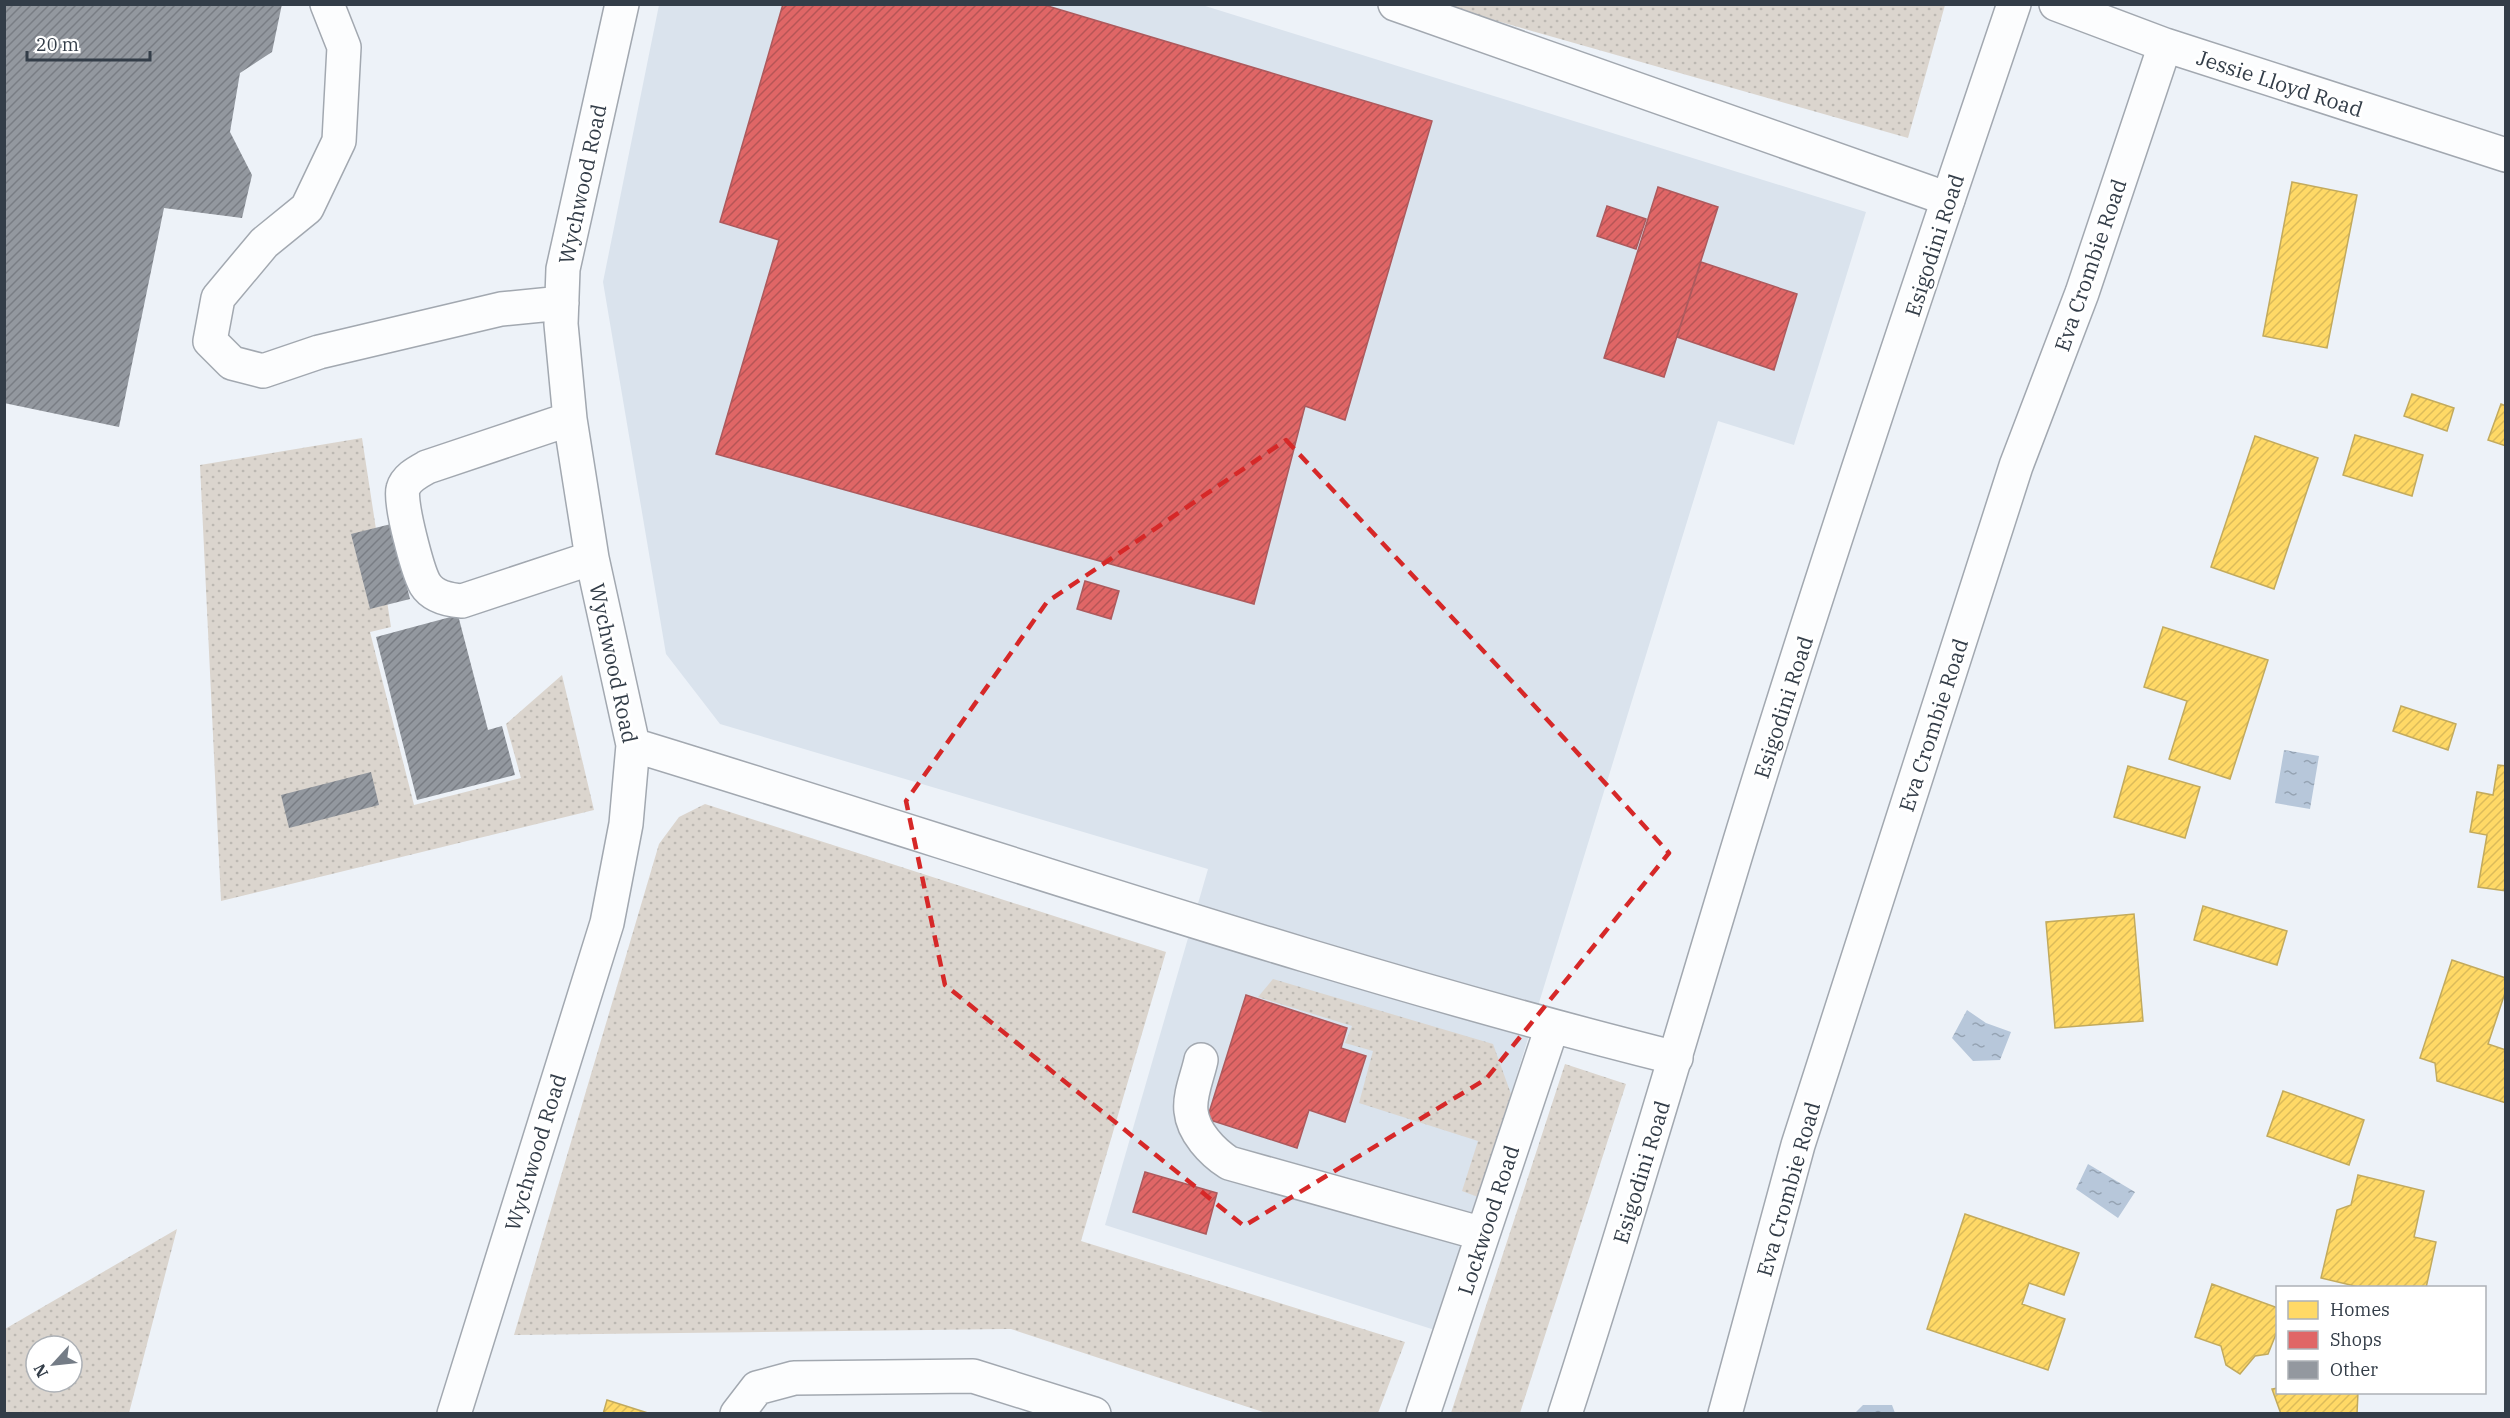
<svg xmlns="http://www.w3.org/2000/svg" width="2510" height="1418" viewBox="0 0 2510 1418" font-family="'IBM Plex Serif',serif">
  <style>
    .built { fill: #dae3ed }
    .grass { fill: url(#grass-dots); fill-rule: evenodd }
    .water { fill: url(#water-ripples) }
    .homes { fill: url(#homes-hatch); stroke: #c2aa5d; stroke-width: 1.5 }
    .shops { fill: url(#shops-hatch); stroke: #ac5a5d; stroke-width: 1.5 }
    .building { fill: url(#building-hatch) }
    .lines { fill: none; stroke-linecap: round; stroke-linejoin: round }
    .minor-casing { stroke: #a2a8b0; stroke-width: 36 }
    .major-casing { stroke: #a2a8b0; stroke-width: 36 }
    .minor { stroke: #fcfdfe; stroke-width: 33 }
    .major { stroke: #fcfdfe; stroke-width: 33 }
    .marked { fill: none; stroke: #d62828; stroke-width: 4.5; stroke-dasharray: 12 8; stroke-linejoin: round }
    .labels { text-anchor: middle; dominant-baseline: central; stroke-width: 6; stroke-linejoin: round; paint-order: stroke }
    .street-label { font-size: 21px; fill: #333d48; stroke: #fff }
  </style>
  <defs>
    <pattern id="grass-dots" width="8" height="8" patternUnits="userSpaceOnUse" patternTransform="scale(1.5)"><rect width="8" height="8" fill="#dbd5ce"/><path d="M2 2h.1M6 6h.1" fill="none" stroke="#bcb8b2" stroke-width="1.8" stroke-linecap="round"/></pattern>
    <pattern id="water-ripples" width="26" height="14" patternUnits="userSpaceOnUse" patternTransform="scale(1.5)"><rect width="26" height="14" fill="#b7c7da"/><path d="M2 4q2-2 4 0t4 0M15 11q2-2 4 0t4 0" fill="none" stroke="#95a3b3"/></pattern>
    <pattern id="homes-hatch" width="6" height="6" patternUnits="userSpaceOnUse" patternTransform="scale(1.5)"><rect width="6" height="6" fill="#ffd966"/><path d="M-1 1l2-2M0 6l6-6M5 7l2-2" fill="none" stroke="#dbbb5a"/></pattern>
    <pattern id="shops-hatch" width="6" height="6" patternUnits="userSpaceOnUse" patternTransform="scale(1.5)"><rect width="6" height="6" fill="#e06666"/><path d="M-1 1l2-2M0 6l6-6M5 7l2-2" fill="none" stroke="#b65556"/></pattern>
    <pattern id="building-hatch" width="6" height="6" patternUnits="userSpaceOnUse" patternTransform="scale(1.5)"><rect width="6" height="6" fill="#93989f"/><path d="M-1 1l2-2M0 6l6-6M5 7l2-2" fill="none" stroke="#797d84"/></pattern>
  </defs>
  <rect width="100%" height="100%" fill="#edf2f8"/>
  <path class="built" d="M659 5H1202L1866 212 1794 445 1718 421 1438 1331 1105 1225 1208 869 720 724 666 654 603 282Z"/>
  <path class="grass" d="M1441 5H1945L1908 138Z
    M362 438 391 627 370 632 414 805 521 778 506 724 562 675 594 810 221 901 200 465Z
    M705 804 1166 952 1081 1241 1405 1342 1378 1413H1266L1011 1329 514 1335 659 844 679 817Z
    M1273 979 1493 1044 1511 1094 1478 1197 1462 1191 1478 1141 1359 1103 1373 1051 1345 1043 1352 1026 1258 997Z
    M1565 1064 1626 1084 1520 1413H1451Z
    M177 1229 129 1413H5V1329ZM36 1346H72V1382H36Z"/>
  <path class="water" d="M2284 750 2319 756 2310 809 2275 803Z
    M1967 1010 1986 1023 2011 1032 2000 1060 1973 1061 1952 1038Z
    M2088 1164 2135 1192 2118 1218 2076 1189Z
    M1863 1405H1892L1895 1413H1855Z"/>
  <path class="homes" d="M2292 182 2357 195 2327 348 2263 336Z
    M2412 394 2454 408 2447 431 2404 416Z
    M2501 404 2506 406V446L2488 440Z
    M2355 435 2423 455 2412 496 2343 475Z
    M2255 436 2318 458 2274 589 2211 567Z
    M2163 627 2268 660 2230 779 2169 759 2187 701 2144 687Z
    M2401 706 2456 724 2448 750 2393 731Z
    M2498 765 2506 766V891L2478 887 2487 835 2470 832 2477 792 2493 795Z
    M2128 766 2200 787 2185 838 2114 817Z
    M2203 906 2287 931 2277 965 2194 940Z
    M2134 914 2143 1021 2055 1028 2046 922Z
    M2452 960 2506 978V990L2488 1044 2506 1050V1103L2437 1081 2435 1063 2420 1058Z
    M2283 1091 2364 1120 2349 1165 2267 1136Z
    M2358 1175 2424 1191 2414 1237 2436 1242 2426 1288H2363L2321 1278 2337 1210 2351 1205Z
    M1965 1214 2079 1253 2064 1295 2029 1283 2022 1304 2065 1319 2048 1370 1927 1329Z
    M2212 1284 2278 1308V1329L2268 1354 2255 1356 2240 1374 2226 1365 2221 1346 2195 1337Z
    M2278 1388V1392H2358L2357 1414H2281L2272 1389Z
    M607 1400 651 1414H603Z"/>
  <path class="shops" d="M783 4H1041L1432 121 1345 420 1305 406 1254 604 716 454 779 240 720 222Z
    M1658 187 1718 207 1664 377 1604 358Z
    M1607 206 1646 219 1636 249 1597 236Z
    M1701 262 1797 294 1774 370 1677 337Z
    M1085 581 1119 591 1111 619 1077 609Z
    M1246 995 1347 1028 1341 1048 1366 1056 1345 1122 1309 1110 1297 1148 1207 1119Z
    M1145 1172 1217 1193 1206 1234 1133 1212Z"/>
  <path class="building" d="M4 4H282L272 52 240 73 230 132 252 175 242 218 164 208 119 427 4 403Z
    M391 524 410 599 370 609 351 534Z
    M458 615 488 730 502 726 515 775 417 800 376 637Z
    M371 772 379 805 289 828 281 795Z"/>
  <g class="lines">
    <defs>
      <path id="minor" d="M327 4 344 47 339 141 307 208 264 243 218 298 210 341 232 363 263 371 319 352 501 309 562 303
        M1395 4 1948 199
        M2056 4 2165 45 2506 155
        M570 419 427 467C418 472 406 478 403 489 399 502 418 572 425 584 433 597 449 600 462 601L592 558
        M633 745C980 851 1324 970 1676 1058
        M1201 1060C1198 1075 1189 1095 1191 1111 1193 1132 1212 1152 1229 1163L1483 1234
        M454 1414 607 923 626 824 633 745 592 558 570 419 561 324 563 269 622 4
        M737 1414 757 1388 794 1378 973 1376 1094 1414
        M1423 1414 1552 1027
        M1725 1414 1798 1145 2016 466 2082 293 2165 45"/>
      <path id="major" d="M1565 1414C1628 1220 1684 1025 1743 831 1828 554 1921 279 2014 4"/>
    </defs>
    <use href="#minor" class="minor-casing"/>
    <use href="#major" class="major-casing"/>
    <use href="#minor" class="minor"/>
    <use href="#major" class="major"/>
  </g>
  <path class="marked" d="M1286 440 1520 690 1669 853 1486 1079 1244 1226 945 985 906 801 1047 602Z"/>
  <g class="labels">
    <g class="street-label">
      <text transform="translate(2280 83) rotate(18)">Jessie Lloyd Road</text>
      <text transform="translate(582 184) rotate(-78)">Wychwood Road</text>
      <text transform="translate(1934 245) rotate(-72)">Esigodini Road</text>
      <text transform="translate(2090 265) rotate(-71)">Eva Crombie Road</text>
      <text transform="translate(614 663) rotate(78)">Wychwood Road</text>
      <text transform="translate(1783 707) rotate(-72)">Esigodini Road</text>
      <text transform="translate(1933 725) rotate(-72)">Eva Crombie Road</text>
      <text transform="translate(535 1152) rotate(-73)">Wychwood Road</text>
      <text transform="translate(1641 1172) rotate(-73)">Esigodini Road</text>
      <text transform="translate(1788 1189) rotate(-74)">Eva Crombie Road</text>
      <text transform="translate(1488 1220) rotate(-72)">Lockwood Road</text>
    </g>
  </g>
  <rect width="2510" height="1418" fill="none" stroke="#333d48" stroke-width="12"/>
  <rect x="2276" y="1286" width="210" height="108" fill="#ffffff" stroke="#adb1b6" stroke-width="1.5"/>
  <rect x="2288" y="1301" width="30" height="18" fill="#ffd966" stroke="#adb1b6" stroke-width="1.5"/>
  <text x="2330" y="1316" font-size="18" fill="#333d48">Homes</text>
  <rect x="2288" y="1331" width="30" height="18" fill="#e06666" stroke="#adb1b6" stroke-width="1.5"/>
  <text x="2330" y="1346" font-size="18" fill="#333d48">Shops</text>
  <rect x="2288" y="1361" width="30" height="18" fill="#93989f" stroke="#adb1b6" stroke-width="1.5"/>
  <text x="2330" y="1376" font-size="18" fill="#333d48">Other</text>
  <g transform="translate(54 1364) rotate(243)"><circle r="28" fill="#ffffff" stroke="#adb1b6" stroke-width="1.5"/>
  <path d="M0-4.5L10 22L0 15L-10 22Z" fill="#747c86"/>
  <text y="-9" font-size="16" font-weight="bold" text-anchor="middle" fill="#333d48">N</text>
  </g>
  <path d="M27 51v9h123v-9" fill="none" stroke="#333d48" stroke-width="3"/>
  <text x="36" y="51" font-size="18" fill="#333d48" stroke="#ffffff" stroke-width="4.5" paint-order="stroke">20 m</text>
</svg>
